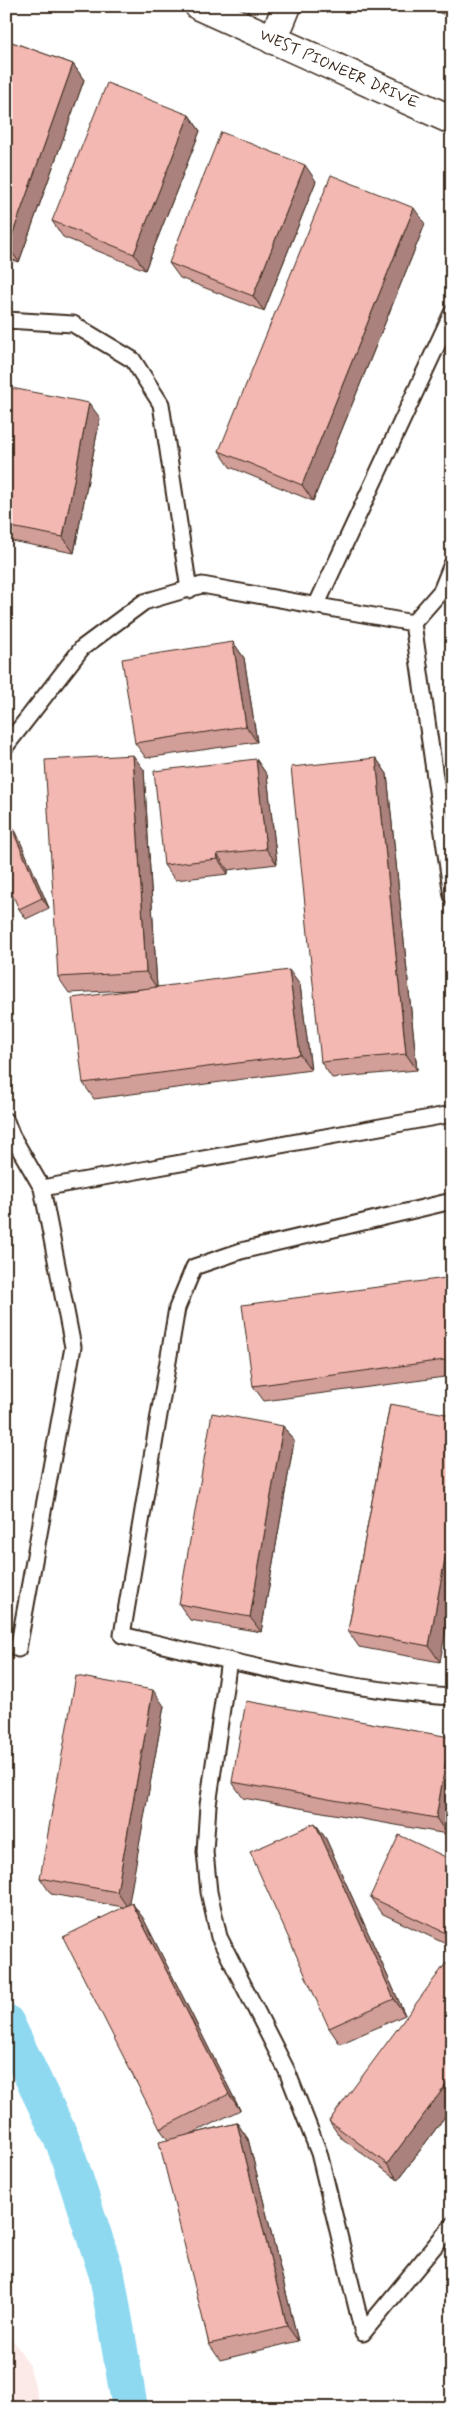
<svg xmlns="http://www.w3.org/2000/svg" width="458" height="2414" viewBox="0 0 458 2414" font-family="Mynerve,sans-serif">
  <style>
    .built { fill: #fbeae8 }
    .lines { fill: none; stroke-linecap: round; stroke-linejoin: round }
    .canal { stroke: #8fd9f0; stroke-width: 36 }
    .service-casing { stroke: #3b2a1e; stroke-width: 19 }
    .minor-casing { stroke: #3b2a1e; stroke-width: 31 }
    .secondary-casing { stroke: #3b2a1e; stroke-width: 31 }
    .service { stroke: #fff; stroke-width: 15 }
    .minor { stroke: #fff; stroke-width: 28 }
    .secondary { stroke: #fff; stroke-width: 28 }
    .wall { fill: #d19e98; stroke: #3b2a1e }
    .shaded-wall { fill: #aa817c; stroke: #3b2a1e }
    .building { fill: #f3b8b1; stroke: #3b2a1e }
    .labels { text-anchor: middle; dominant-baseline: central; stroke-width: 4.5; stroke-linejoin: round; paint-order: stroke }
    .street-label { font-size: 16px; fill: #3b2a1e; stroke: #fff }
  </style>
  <rect width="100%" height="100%" fill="#fff"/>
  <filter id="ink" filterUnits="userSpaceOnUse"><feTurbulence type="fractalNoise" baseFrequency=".02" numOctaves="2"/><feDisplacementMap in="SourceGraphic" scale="10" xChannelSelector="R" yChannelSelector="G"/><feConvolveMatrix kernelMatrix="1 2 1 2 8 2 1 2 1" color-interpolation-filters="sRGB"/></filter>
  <g filter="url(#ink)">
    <path class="built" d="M6 2330 29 2364 41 2408H6Z"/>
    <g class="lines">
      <path class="canal" d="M6 2022 64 2144 107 2275 130 2408"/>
      <defs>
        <path id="service" d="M6 320 73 324 133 360 161 404 189 590
          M452 586 441 591 413 623 452 896
          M441 591 452 564
          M316 606 452 313
          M6 746 82 648 144 602 202 585 413 623
          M6 1121 12 1136 42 1188 73 1347 18 1649
          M42 1188 452 1114
          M452 1201 241 1251 194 1267 177 1308 122 1635C230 1661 340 1690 452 1697
          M229 1660 208 1805 205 1852 209 1892 219 1937 287 2071 319 2153 363 2333
          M363 2333 452 2225"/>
        <path id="minor" d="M273 40 287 6"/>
        <path id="secondary" d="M199 6 452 120"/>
      </defs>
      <use href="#service" class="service-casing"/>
      <use href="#minor" class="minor-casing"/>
      <use href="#secondary" class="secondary-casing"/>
      <use href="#service" class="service"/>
      <use href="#minor" class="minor"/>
      <use href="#secondary" class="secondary"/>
    </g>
    <path class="wall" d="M419 6H452V17Z
      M6 40 73 64 84 80 19 262 6 258Z
      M189 115 200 131 145 270 63 237 52 221Z
      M316 181 264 311 180 278 169 263Z
      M425 224 313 501 230 467 219 451Z
      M6 387 100 418 74 553 6 540Z
      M233 642 244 658 257 742 146 758 135 743Z
      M376 758 387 774 417 1070 332 1078 321 1062Z
      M256 759 267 775 277 864 228 870V874L175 880 164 865Z
      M144 770 157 987 300 985 311 1070 94 1099 83 1083 147 989 69 993 58 977Z
      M16 832 49 908 26 919 19 909Z
      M452 1287V1376L264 1401 253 1386Z
      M390 1404 440 1662 359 1647 348 1631Z
      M283 1426 294 1441 261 1632 190 1620 179 1604Z
      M164 1706 128 1905 132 1903 143 1918 240 2110 191 2134 237 2123 248 2139 298 2341 220 2360 209 2344 168 2140 160 2129 123 1907 51 1894 40 1878Z
      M450 1737 452 1740V1804L447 1834 243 1798 232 1782Z
      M315 1823 326 1839 405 2015 340 2044 329 2028Z
      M452 1860V1947L381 1913 370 1897Z
      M452 1968V2107L398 2180 340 2137 329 2121Z"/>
    <path class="shaded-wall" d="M73 64 84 80 19 262 8 247Z
      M189 115 200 131 145 270 134 254Z
      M305 165 316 181 264 311 253 296Z
      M414 208 425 224 313 501 302 485Z
      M89 403 100 418 74 553 63 537Z
      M233 642 244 658 257 742 246 726Z
      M133 755 144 770 157 988 146 972Z
      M376 758 387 774 417 1070 406 1054Z
      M256 759 267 775 277 864 266 849Z
      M9 822 16 832 49 908 42 898Z
      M217 854 228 870V874L218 859Z
      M289 970 300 985 311 1070 300 1055Z
      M446 1278 452 1287V1326Z
      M283 1426 294 1441 261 1632 250 1617Z
      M452 1520V1596L440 1662 429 1646Z
      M153 1690 164 1706 128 1908 117 1892Z
      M450 1737 452 1740V1804L447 1834 436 1818Z
      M315 1823 326 1839 405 2015 394 1999Z
      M132 1903 143 1918 240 2110 229 2094Z
      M452 2077V2107L398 2180 387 2164Z
      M237 2123 248 2139 298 2341 287 2326Z"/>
    <path class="building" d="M443 6H452V9Z
      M6 40 73 64 8 247 6 246Z
      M107 83 189 115 134 254 52 221Z
      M221 132 305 165 253 296 169 263Z
      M331 175 414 208 302 485 219 451Z
      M6 387 89 403 63 537 6 526Z
      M233 642 246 726 135 743 122 659Z
      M133 755 146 972 58 977 45 760Z
      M376 758 406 1054 321 1062 291 767Z
      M256 759 266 849 217 854 218 859 164 865 154 771Z
      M9 822 42 898 19 909 6 881V823Z
      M289 970 300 1055 83 1083 72 998Z
      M446 1278 452 1326V1359L253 1386 242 1305Z
      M390 1404 452 1415V1520L429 1646 348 1631Z
      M212 1413 283 1426 250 1617 179 1604Z
      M76 1676 153 1690 117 1892 40 1878Z
      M246 1701 450 1737 436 1818 232 1782Z
      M315 1823 394 1999 329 2028 250 1852Z
      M399 1835 452 1860V1936L370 1897Z
      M132 1903 229 2094 160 2129 63 1937Z
      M446 1963 452 1968V2077L387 2164 329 2121Z
      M237 2123 287 2326 209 2344 159 2142Z"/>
  </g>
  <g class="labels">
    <g class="street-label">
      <text transform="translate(339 69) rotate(24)">WEST PIONEER DRIVE</text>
    </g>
  </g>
  <rect width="458" height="2414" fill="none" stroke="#fff" stroke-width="25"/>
  <rect x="12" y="12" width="433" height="2389" fill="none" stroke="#3b2a1e" stroke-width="2" filter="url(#ink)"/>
</svg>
